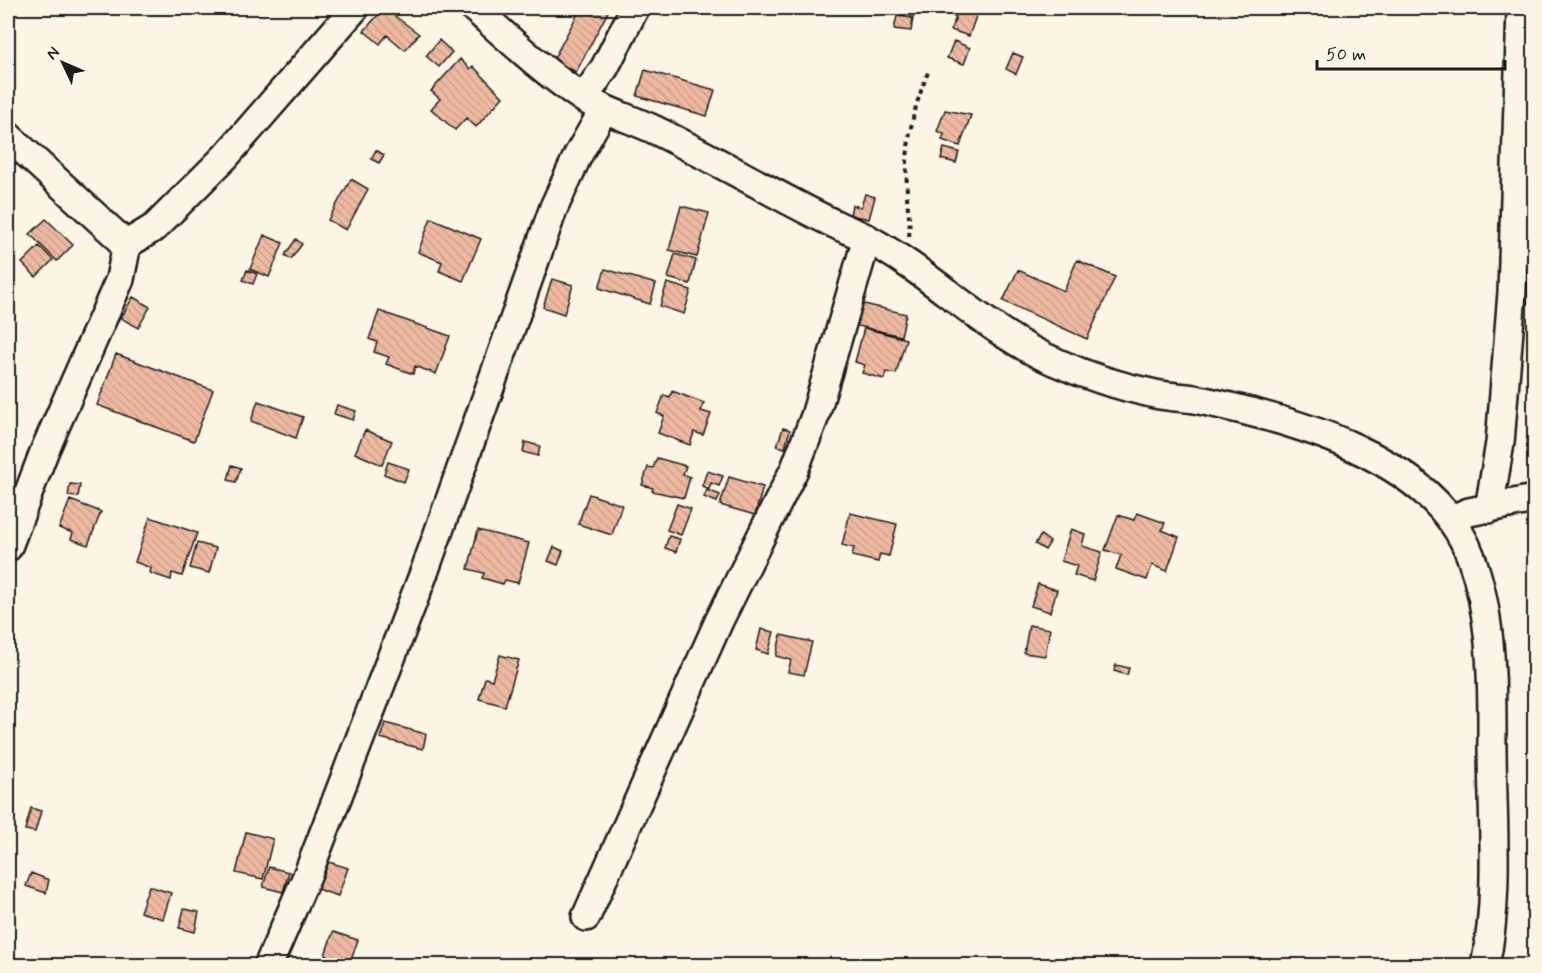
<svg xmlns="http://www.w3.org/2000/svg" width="1542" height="973" viewBox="0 0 1542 973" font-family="Mynerve,sans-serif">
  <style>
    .building { fill: url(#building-back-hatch); stroke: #1c1c1c; stroke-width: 1.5 }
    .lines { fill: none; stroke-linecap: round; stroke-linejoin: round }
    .street-casing { stroke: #1c1c1c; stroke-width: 32 }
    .path { stroke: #1c1c1c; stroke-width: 4; stroke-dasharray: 4.5 4.5; stroke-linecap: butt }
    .street { stroke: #fcf5e5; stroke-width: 27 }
  </style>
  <defs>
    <pattern id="building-back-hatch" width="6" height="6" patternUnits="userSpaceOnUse" patternTransform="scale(1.5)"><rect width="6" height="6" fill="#eeb9a1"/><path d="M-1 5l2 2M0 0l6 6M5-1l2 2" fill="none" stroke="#cc9e8a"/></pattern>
  </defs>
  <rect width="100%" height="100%" fill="#fcf5e5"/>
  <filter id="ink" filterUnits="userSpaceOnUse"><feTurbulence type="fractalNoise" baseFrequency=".0167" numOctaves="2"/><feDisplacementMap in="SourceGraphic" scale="12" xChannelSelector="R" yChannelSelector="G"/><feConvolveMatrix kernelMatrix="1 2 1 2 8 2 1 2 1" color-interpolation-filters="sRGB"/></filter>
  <g filter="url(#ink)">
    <path class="building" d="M384 8 419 34 405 50 387 35 380 44 364 31Z
      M581 8H610L576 72 553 60Z
      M896 8H915L914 16 895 14Z
      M935 8H979L969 36 951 30 956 17 934 10Z
      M897 16 913 18 911 31 894 29Z
      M439 40 452 52 439 67 426 56Z
      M954 41 970 48 964 64 947 58Z
      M1013 53 1023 57 1016 74 1006 69Z
      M460 59 470 69 473 66 503 97 476 127 466 118 455 130 431 109 440 99 431 91Z
      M645 70 715 90 707 116 637 96Z
      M945 110 971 115 960 146 942 140 944 134 937 131Z
      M944 148 959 152 956 163 941 159Z
      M376 150 384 155 379 163 371 159Z
      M351 179 368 189 346 230 328 220Z
      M865 194 875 197 869 219 850 215 852 205 861 207Z
      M681 206 709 213 697 257 669 250Z
      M431 218 481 239 463 281 439 271 442 262 418 252Z
      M46 219 73 245 57 261 30 234Z
      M264 235 283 243 269 277 250 269Z
      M296 239 302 244 291 259 285 255Z
      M39 246 53 260 36 277 22 263Z
      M675 254 696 260 690 284 668 278Z
      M1077 260 1115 277 1087 339 1003 301 1018 270 1064 291Z
      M605 269 656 284 650 304 599 288Z
      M247 270 257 274 253 284 243 280Z
      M552 279 573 285 564 314 543 307Z
      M667 283 691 290 684 314 660 306Z
      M133 297 150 307 138 328 121 318Z
      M860 303 906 314 901 336 854 325Z
      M379 311 450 336 436 374 415 366 413 374 386 364 389 357 374 352 377 342 369 339Z
      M864 328 906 339 896 374 886 372 884 379 862 373 865 365 855 362Z
      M116 354 213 390 194 441 97 405Z
      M672 391 704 403 701 411 711 414 703 435 694 432 690 445 658 433 664 416 657 413 664 395 670 397Z
      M258 401 303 417 296 438 251 421Z
      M337 405 356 411 353 420 334 414Z
      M783 428 790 430 785 448 777 446Z
      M365 430 392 441 382 465 355 453Z
      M525 442 540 446 538 456 523 452Z
      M657 458 686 466 683 474 690 477 684 498 652 491 653 488 642 485 648 467 653 468Z
      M388 462 409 469 404 482 384 474Z
      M232 465 241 468 236 482 228 480Z
      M707 471 723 476 719 486 711 483 709 489 702 486Z
      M729 477 763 487 755 515 720 505Z
      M70 484 80 485 78 497 68 496Z
      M707 490 720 495 717 502 704 497Z
      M589 494 622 505 612 535 578 524Z
      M70 500 101 512 88 545 71 539 73 533 59 528Z
      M677 504 691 509 681 535 667 530Z
      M850 513 897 524 889 556 880 554 878 562 852 556 854 548 842 545Z
      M1137 513 1165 523 1162 530 1179 537 1167 571 1152 565 1147 580 1116 569 1121 555 1105 550 1118 515 1134 520Z
      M150 517 197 533 182 576 172 573 171 580 150 573 151 568 135 562Z
      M1071 529 1085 534 1082 546 1102 552 1093 581 1074 575 1077 566 1061 561Z
      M478 530 529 543 518 583 505 580 503 584 482 578 484 573 468 569Z
      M1041 535 1050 542 1045 550 1035 544Z
      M669 536 680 539 676 552 665 548Z
      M197 543 216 548 209 573 190 568Z
      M554 547 563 551 558 565 548 561Z
      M1038 584 1057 590 1050 612 1031 606Z
      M1029 625 1050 629 1045 656 1024 653Z
      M761 629 774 632 768 654 756 650Z
      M781 635 812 642 804 675 788 672 791 660 776 656Z
      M500 655 519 660 505 706 479 699 485 678 492 680Z
      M1116 665 1129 668 1127 675 1114 671Z
      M385 723 426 734 423 749 380 738Z
      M31 808 41 811 35 832 25 830Z
      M246 832 273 839 263 879 236 873Z
      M319 859 348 868 338 896 311 887Z
      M269 867 289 872 283 892 263 887Z
      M31 873 49 880 46 893 26 886Z
      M149 886 171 893 163 919 140 912Z
      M184 909 199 912 195 932 179 928Z
      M333 932 358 940 350 963 325 955Z"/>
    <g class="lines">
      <defs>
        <path id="street" d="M474 8C509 39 544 72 583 98 606 112 632 119 655 130 717 160 776 196 837 225 847 230 857 233 866 238 934 274 986 333 1058 363 1089 377 1122 387 1155 394 1168 397 1182 397 1195 399 1290 419 1434 456 1471 557 1491 612 1492 672 1492 729 1491 806 1501 891 1485 966
          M584 98 605 67 635 8
          M8 136 118 237 124 246 125 254 120 279 44 452 8 547
          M124 246 155 227 226 156 355 8
          M1489 509 1500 443 1512 292 1521 8
          M1451 519 1469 512 1534 499
          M586 917 719 621 795 468 815 416 867 238
          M268 966 309 871 425 570 554 207 578 155 604 109"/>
      </defs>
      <use href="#street" class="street-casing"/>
      <path class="path" d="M909 236C911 222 907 208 907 194 905 145 911 114 929 70"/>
      <use href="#street" class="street"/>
    </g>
  </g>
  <rect width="1542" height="973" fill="none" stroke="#fcf5e5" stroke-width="30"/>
  <rect x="15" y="15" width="1512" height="943" fill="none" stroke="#1c1c1c" stroke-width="2" filter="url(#ink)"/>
  <g transform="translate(63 63) rotate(314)" stroke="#fcf5e5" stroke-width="4.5" paint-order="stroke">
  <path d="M0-4.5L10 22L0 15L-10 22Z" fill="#1c1c1c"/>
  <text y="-9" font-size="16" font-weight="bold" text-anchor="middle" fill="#1c1c1c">N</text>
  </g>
  <path d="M1317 60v9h188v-9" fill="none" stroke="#1c1c1c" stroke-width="3"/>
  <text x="1326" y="60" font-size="18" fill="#1c1c1c" stroke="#fcf5e5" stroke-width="4.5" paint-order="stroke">50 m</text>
</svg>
